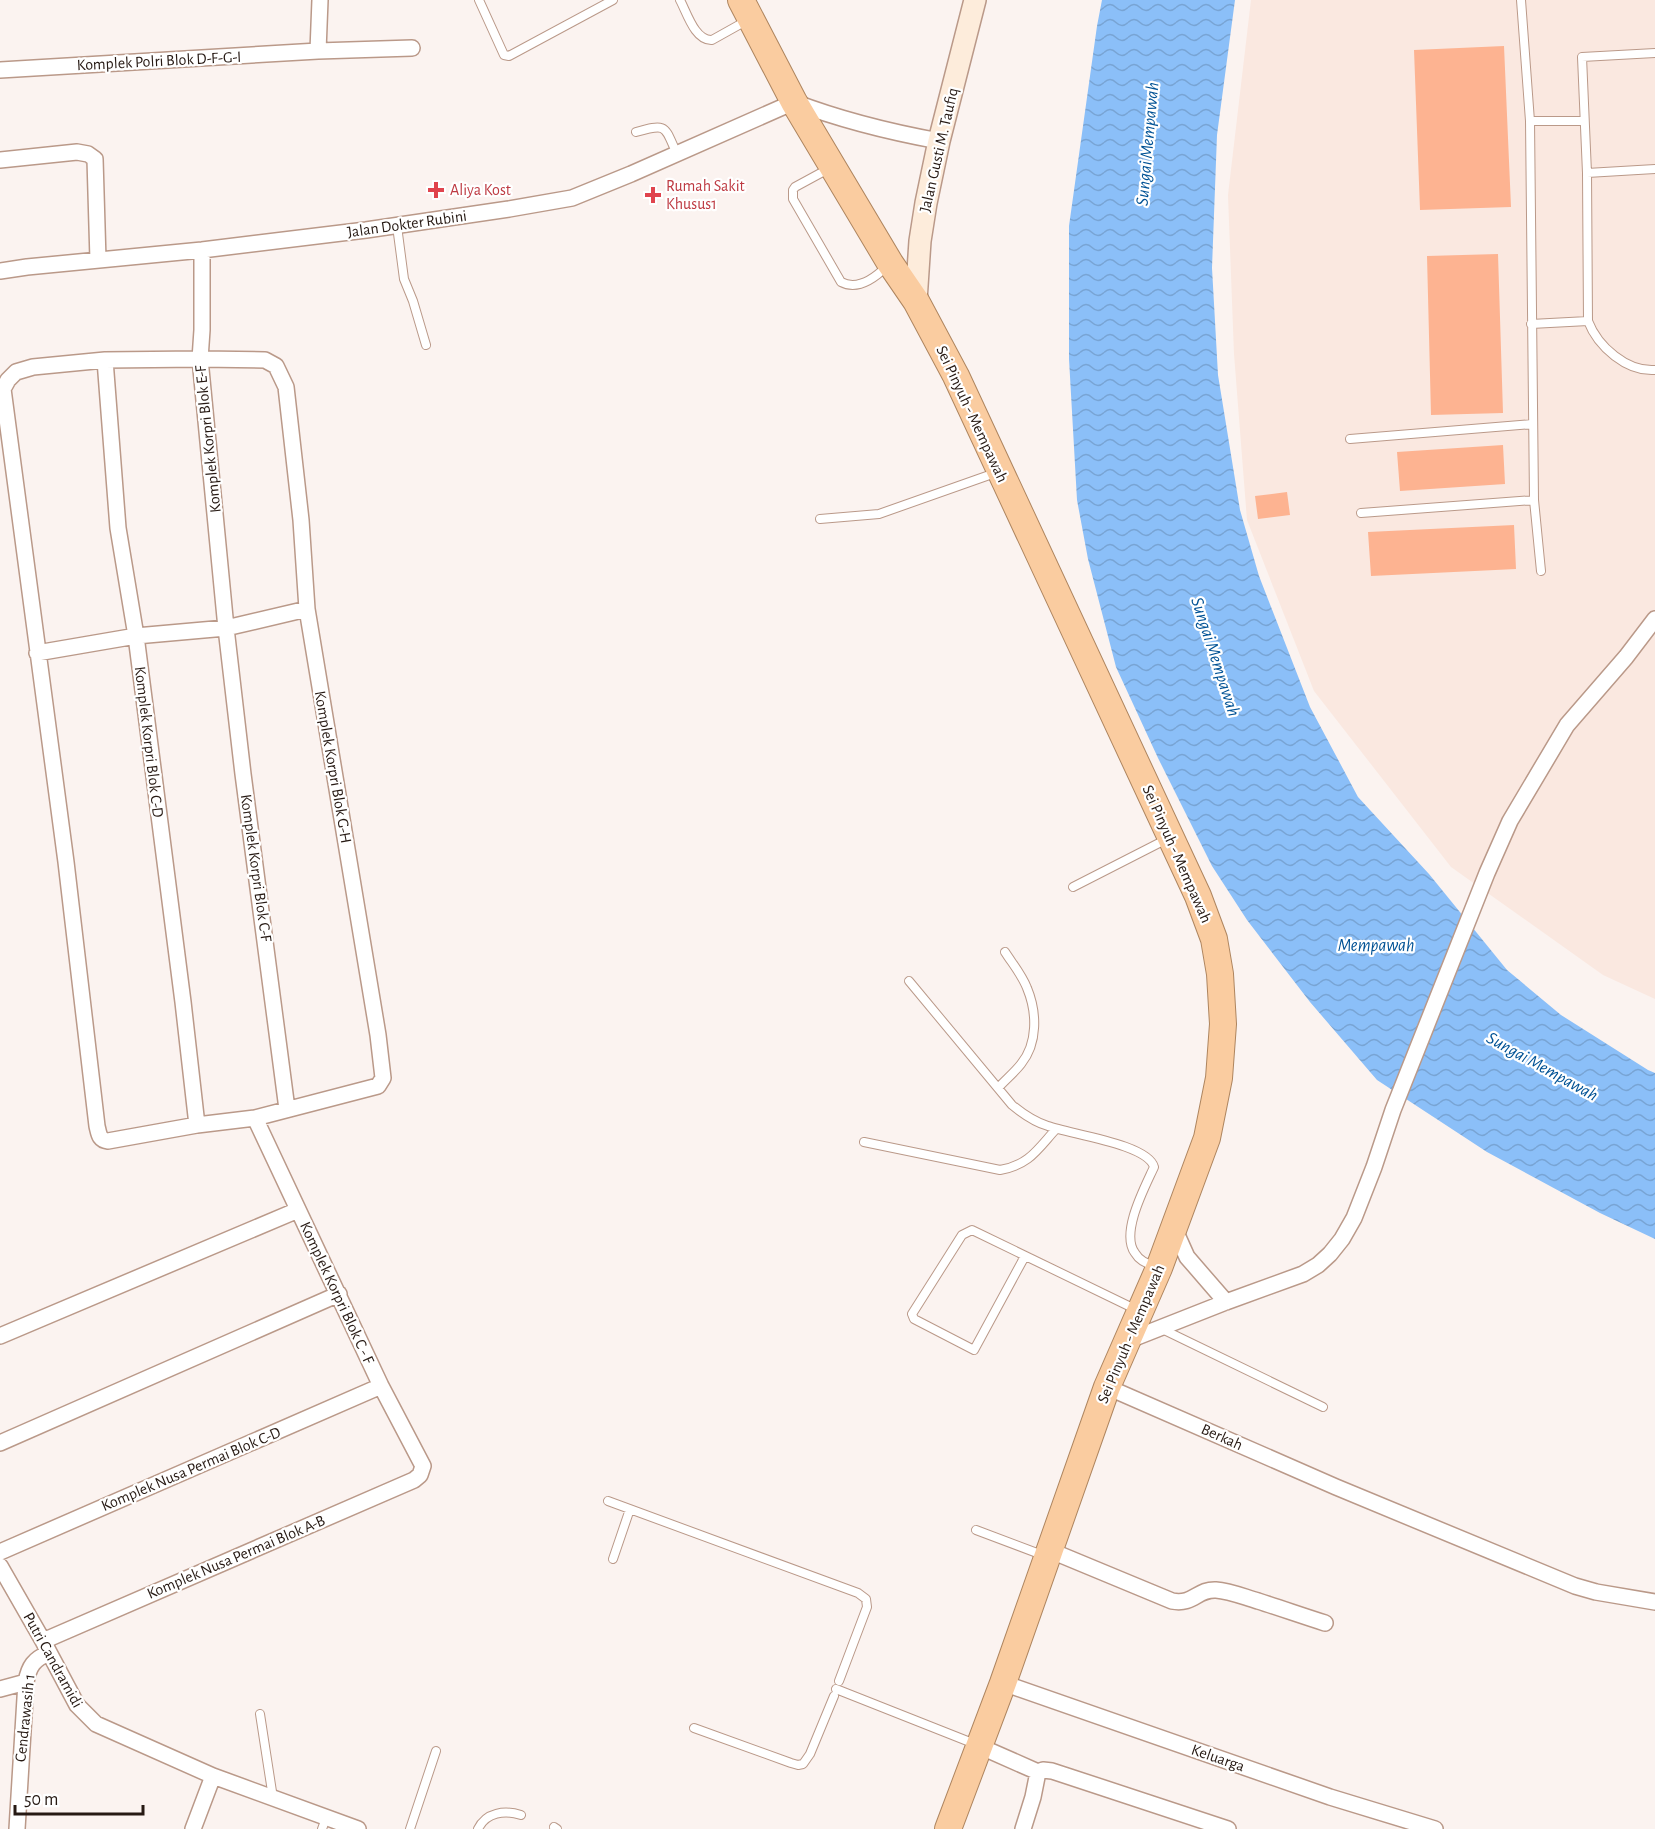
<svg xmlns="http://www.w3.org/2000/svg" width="1655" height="1829" viewBox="0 0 1655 1829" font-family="'Alegreya Sans',sans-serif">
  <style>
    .built { fill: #fae8e0 }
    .water { fill: url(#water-waves) }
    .building { fill: #fdb391 }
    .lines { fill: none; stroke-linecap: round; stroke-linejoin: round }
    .service-casing { stroke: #ba9989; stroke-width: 10 }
    .minor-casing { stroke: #ba9989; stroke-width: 18 }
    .secondary-casing { stroke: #ba9989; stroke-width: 24 }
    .trunk-casing { stroke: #ae855f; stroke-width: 28 }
    .service { stroke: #fff; stroke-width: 8 }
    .minor { stroke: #fff; stroke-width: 15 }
    .secondary { stroke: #fdecdb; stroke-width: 21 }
    .trunk { stroke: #facca0; stroke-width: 26 }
    .health-dot { fill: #e0444e; stroke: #fff; stroke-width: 2 }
    .labels { text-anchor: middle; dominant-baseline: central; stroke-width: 4.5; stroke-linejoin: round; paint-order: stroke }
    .street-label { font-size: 16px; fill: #261913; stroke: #fff }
    .health-label { font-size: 16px; fill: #be3a42; stroke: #fff; text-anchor: start }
    .water-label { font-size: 18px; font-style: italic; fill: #005295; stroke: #fff }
  </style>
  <defs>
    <pattern id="water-waves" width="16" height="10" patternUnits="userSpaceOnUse" patternTransform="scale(1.5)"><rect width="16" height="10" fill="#8bbff8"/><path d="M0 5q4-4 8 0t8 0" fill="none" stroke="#78a4d4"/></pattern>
  </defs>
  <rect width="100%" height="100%" fill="#fbf3f0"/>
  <path class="built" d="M1251 0H1655V999L1603 975 1451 867 1314 691 1247 520 1234 354 1228 195Z"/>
  <path class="water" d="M1102 0H1235L1217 135 1212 268 1218 375 1240 510 1259 576 1310 707 1358 797 1429 874 1507 970 1561 1015 1648 1070 1655 1073V1239L1600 1213 1487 1152 1377 1080 1310 1002 1247 920 1212 866 1158 758 1116 667 1088 559 1077 500 1069 359V226L1097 26Z"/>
  <path class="building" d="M1504 46 1511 207 1420 210 1414 50Z
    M1498 254 1503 413 1431 415 1427 256Z
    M1503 445 1505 484 1400 491 1397 452Z
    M1287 492 1290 515 1258 519 1255 496Z
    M1514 525 1516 569 1371 576 1368 532Z"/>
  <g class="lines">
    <defs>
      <path id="service" d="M479 0 504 55 509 56 613 0
        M680 0C687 13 695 41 712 40L746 21
        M1521 0 1530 121 1534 500 1541 571
        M1655 53 1582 57 1587 173 1588 321C1598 347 1627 372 1655 370
        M1530 121H1584
        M636 132C668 123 664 126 677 154
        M830 168 795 187 793 190V199L841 282C858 291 875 278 887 266
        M1587 173 1655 169
        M397 226 404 279 413 301 426 345
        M1531 324 1588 321
        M1350 439 1532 424
        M1361 513 1534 500
        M820 519 879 514 998 472
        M1073 887 1167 839
        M909 981 1012 1105C1023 1114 1034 1122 1048 1126 1069 1134 1148 1144 1154 1167 1145 1187 1120 1233 1135 1253 1139 1260 1147 1264 1155 1266
        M998 1088C1005 1080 1014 1073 1021 1064 1038 1043 1037 1012 1027 988 1022 975 1012 963 1005 952
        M864 1142 1000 1170C1029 1165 1037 1150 1056 1129
        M1025 1256 974 1350 914 1319 912 1314 962 1235 972 1230 1137 1310
        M1162 1329 1323 1407
        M608 1501 858 1593 866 1599 867 1607 839 1681
        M976 1530 1045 1556
        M613 1559 630 1509
        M836 1689 975 1744
        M260 1714 273 1798
        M694 1728 791 1763 798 1765 803 1764 810 1754 834 1696
        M554 1827 557 1829
        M322 1829 326 1818
        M410 1829 436 1751
        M478 1829C486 1812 505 1810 521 1815"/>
      <path id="minor" d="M318 51 320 0
        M0 70 318 51 412 48
        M0 160 77 152 88 154 95 159 98 260
        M202 250V330L200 359 226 628 243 774 287 1109
        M0 271 27 267 202 250 366 230 509 209 572 198 631 174 794 102C841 120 890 132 939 141
        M200 359 265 360 276 366 286 387 301 520 307 609 378 1035 383 1078 378 1086 255 1118 197 1125 108 1141C99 1140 99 1134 97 1126L66 862 3 389 8 380 16 372 33 367 105 360Z
        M105 360 118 528 136 636 183 1002 197 1125
        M37 653 136 636 226 628 307 609
        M1174 1228 1187 1257 1226 1302
        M0 1336 298 1210
        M1127 1341 1226 1302 1303 1274 1318 1265 1330 1254 1342 1239 1354 1218 1374 1167 1393 1110 1487 873 1510 821 1567 725 1626 657 1655 619
        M1107 1387 1336 1487 1575 1586 1596 1592 1655 1602
        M0 1443 339 1294
        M1049 1550 1172 1601C1194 1605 1197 1589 1216 1590 1230 1591 1244 1597 1258 1601 1280 1608 1303 1616 1325 1623
        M0 1552 381 1386
        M0 1566 43 1641 77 1705 96 1724 213 1776 358 1829
        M43 1641 414 1480 420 1475 423 1466 381 1386 255 1118
        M1003 1683 1330 1797 1435 1829
        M0 1689 26 1682
        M979 1746 1038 1772 1033 1797 1023 1829
        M1038 1772 1043 1770 1052 1771 1228 1829
        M17 1829 26 1682C29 1666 34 1659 49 1653
        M193 1829 213 1776"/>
      <path id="secondary" d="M916 301 920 241 926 203 939 141 975 0"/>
      <path id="trunk" d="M741 0 794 102 890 263 916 301 956 376 1198 896 1214 939 1220 974 1223 1024 1219 1078 1207 1138 1159 1268 1107 1387 1003 1683 948 1829"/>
    </defs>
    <use href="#service" class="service-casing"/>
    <use href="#minor" class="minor-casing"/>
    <use href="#secondary" class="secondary-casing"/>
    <use href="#trunk" class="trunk-casing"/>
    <use href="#service" class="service"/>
    <use href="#minor" class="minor"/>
    <use href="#secondary" class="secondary"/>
    <use href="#trunk" class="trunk"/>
  </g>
  <g class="health-dot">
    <path d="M433 181h6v6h6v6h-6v6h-6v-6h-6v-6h6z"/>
    <path d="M650 186h6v6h6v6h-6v6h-6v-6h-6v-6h6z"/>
  </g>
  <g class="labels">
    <g class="street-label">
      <text transform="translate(159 61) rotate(-3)">Komplek Polri Blok D-F-G-I</text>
      <text transform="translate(939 150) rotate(-77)">Jalan Gusti M. Taufiq</text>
      <text transform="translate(407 224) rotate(-8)">Jalan Dokter Rubini</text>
      <text transform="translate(972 414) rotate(65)">Sei Pinyuh - Mempawah</text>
      <text transform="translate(208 439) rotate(-96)">Komplek Korpri Blok E-F</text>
      <text transform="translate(149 742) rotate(83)">Komplek Korpri Blok C-D</text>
      <text transform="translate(333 767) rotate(80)">Komplek Korpri Blok G-H</text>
      <text transform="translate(1177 854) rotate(66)">Sei Pinyuh - Mempawah</text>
      <text transform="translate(256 868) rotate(82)">Komplek Korpri Blok C-F</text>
      <text transform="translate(337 1293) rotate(65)">Komplek Korpri Blok C - F</text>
      <text transform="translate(1131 1334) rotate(-67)">Sei Pinyuh - Mempawah</text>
      <text transform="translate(1222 1437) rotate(24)">Berkah</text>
      <text transform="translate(191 1469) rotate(-23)">Komplek Nusa Permai Blok C-D</text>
      <text transform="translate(236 1557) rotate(-23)">Komplek Nusa Permai Blok A-B</text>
      <text transform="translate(53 1660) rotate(61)">Putri Candramidi</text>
      <text transform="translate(25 1718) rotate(-84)">Cendrawasih 1</text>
      <text transform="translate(1218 1758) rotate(19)">Keluarga</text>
    </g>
    <g class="health-label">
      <text x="666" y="186">Rumah Sakit<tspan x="666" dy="18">Khusus1</tspan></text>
      <text x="450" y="190">Aliya Kost</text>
    </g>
    <g class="water-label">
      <text transform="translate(1148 144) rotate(-85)">Sungai Mempawah</text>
      <text transform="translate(1215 657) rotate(72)">Sungai Mempawah</text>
      <text x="1376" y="946">Mempawah</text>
      <text transform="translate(1542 1067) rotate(29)">Sungai Mempawah</text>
    </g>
  </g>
  <path d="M15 1805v9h128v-9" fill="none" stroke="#261913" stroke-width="3"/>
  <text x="24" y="1805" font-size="18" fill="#261913" stroke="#ffffff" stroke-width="4.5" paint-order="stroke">50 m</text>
</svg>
